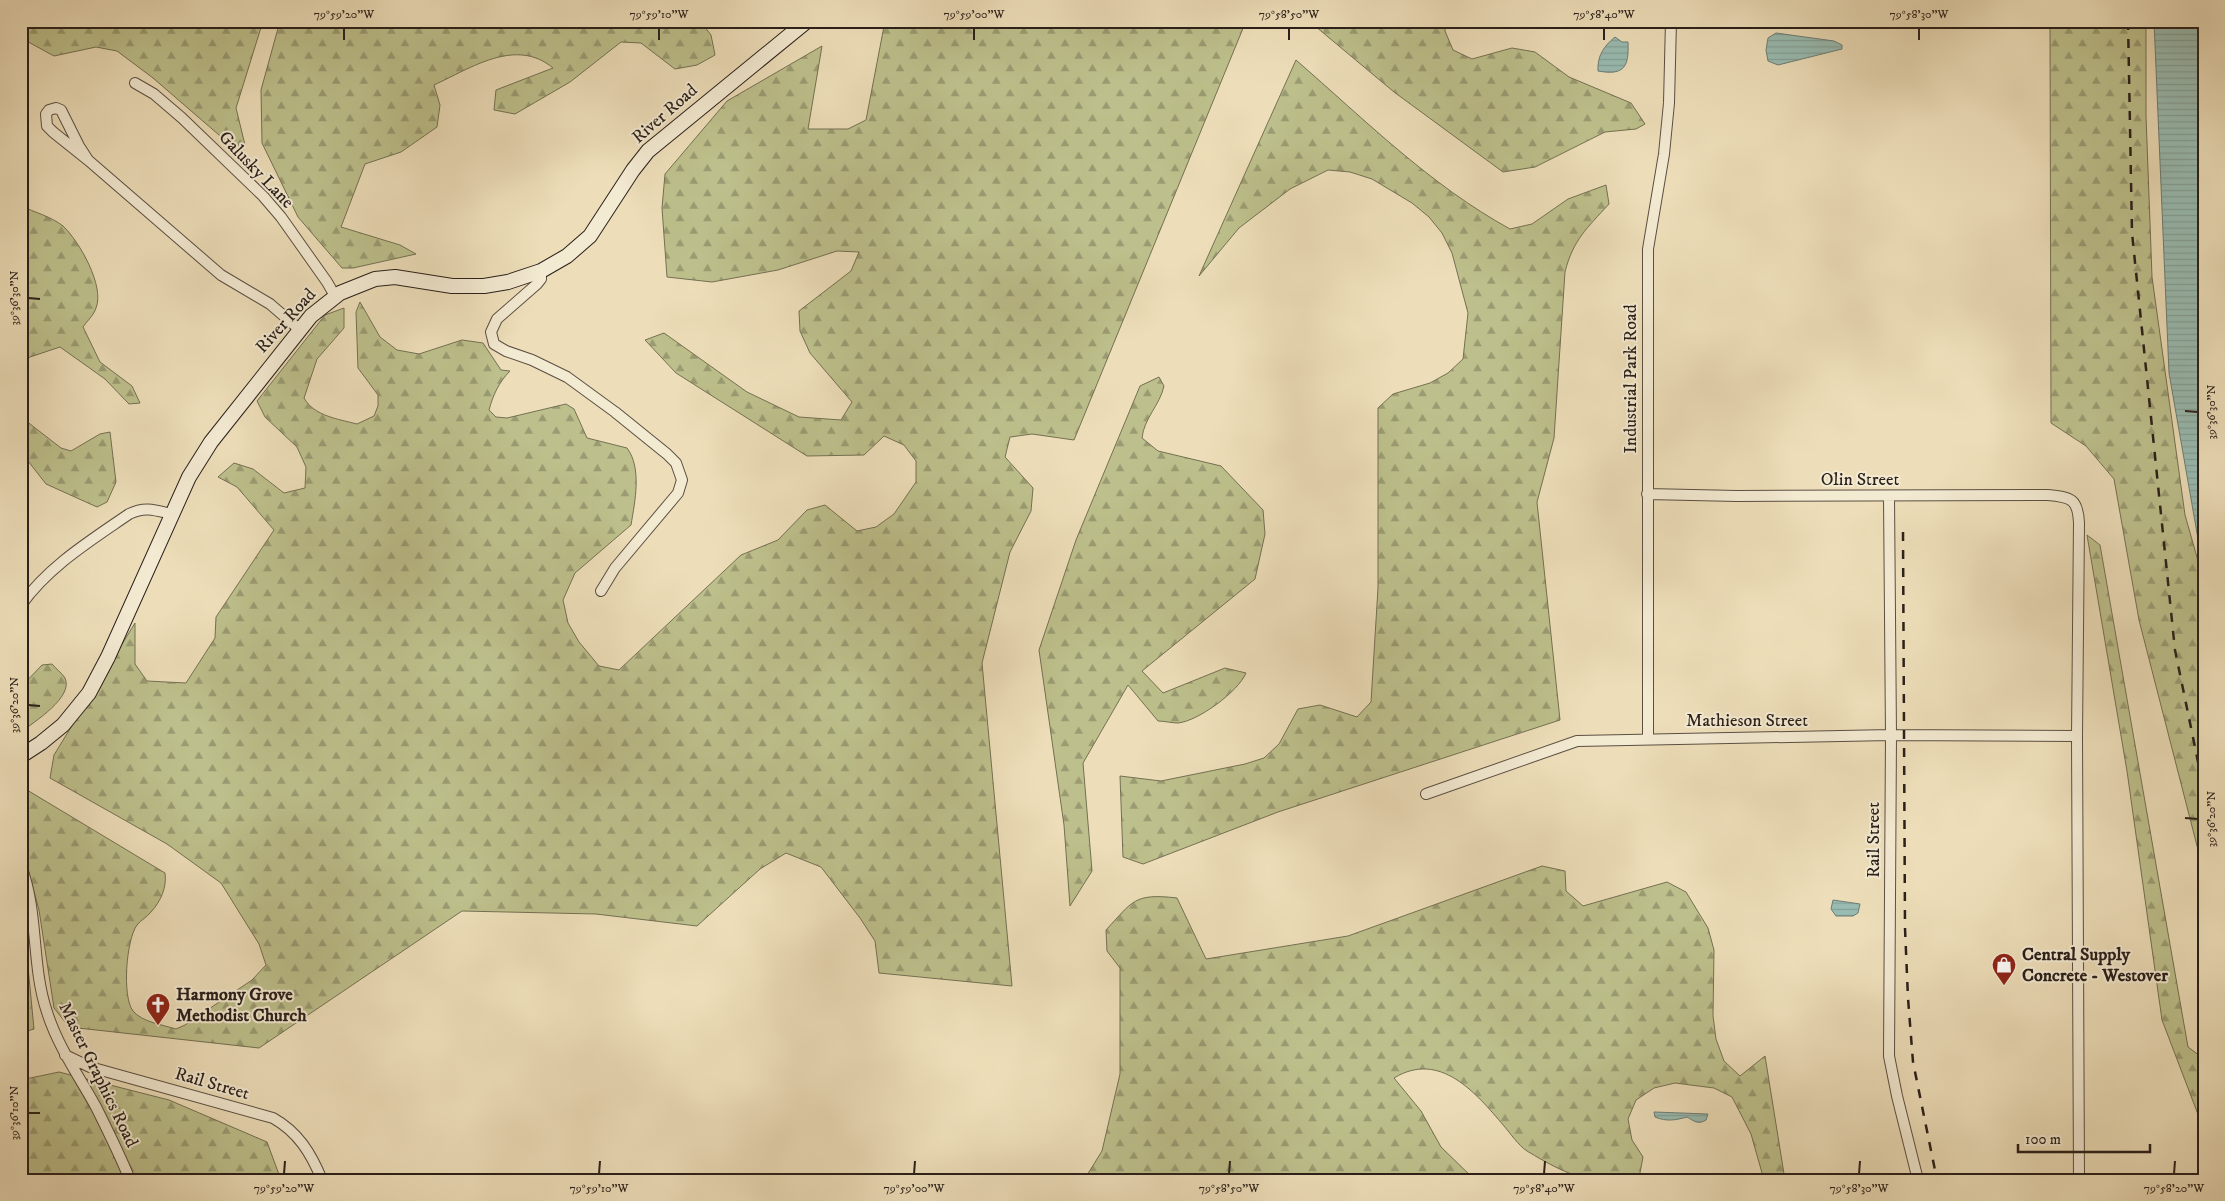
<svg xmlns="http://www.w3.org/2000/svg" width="2225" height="1201" viewBox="0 0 2225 1201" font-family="'IM FELL DW Pica',serif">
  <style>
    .forest { fill: url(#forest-firs); stroke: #747053 }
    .water { fill: url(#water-rules); stroke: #6d7d75 }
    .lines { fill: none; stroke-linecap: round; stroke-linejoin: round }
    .street-casing { stroke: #5b4f42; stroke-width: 12 }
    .secondary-casing { stroke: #2a1f1a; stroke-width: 16 }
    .street { stroke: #f3ead2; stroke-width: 10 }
    .secondary { stroke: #f3ead2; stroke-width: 14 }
    .rail { stroke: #2a1f1a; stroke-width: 2.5; stroke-dasharray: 9 9; stroke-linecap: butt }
    .ticks { fill: none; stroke: #2a1f1a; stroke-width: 2 }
    .labels { text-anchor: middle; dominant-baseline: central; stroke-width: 4; stroke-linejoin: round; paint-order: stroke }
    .street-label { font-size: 18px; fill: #2a1f1a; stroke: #f3ead2 }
    .poi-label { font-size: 18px; font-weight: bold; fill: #2a1f1a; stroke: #f3ead2; text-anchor: start }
    .neatline { fill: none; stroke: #2a1f1a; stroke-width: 2 }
    .ticks-label { font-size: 12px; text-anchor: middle; fill: #2a1f1a }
  </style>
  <defs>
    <pattern id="forest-firs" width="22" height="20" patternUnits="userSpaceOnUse" patternTransform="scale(1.25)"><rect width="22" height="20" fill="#bdc08c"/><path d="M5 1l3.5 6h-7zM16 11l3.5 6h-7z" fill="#9a9b72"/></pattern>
    <pattern id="water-rules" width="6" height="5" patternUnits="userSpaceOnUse" patternTransform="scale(1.25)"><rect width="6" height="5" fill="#99bcb2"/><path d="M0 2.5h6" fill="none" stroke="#84a198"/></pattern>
  </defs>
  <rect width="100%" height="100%" fill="#eddeb9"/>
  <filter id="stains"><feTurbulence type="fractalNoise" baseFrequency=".004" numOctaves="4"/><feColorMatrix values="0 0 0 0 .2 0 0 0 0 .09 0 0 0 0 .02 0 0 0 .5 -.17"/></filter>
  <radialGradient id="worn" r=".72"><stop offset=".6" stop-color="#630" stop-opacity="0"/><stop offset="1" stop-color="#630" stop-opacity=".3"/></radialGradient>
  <path class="forest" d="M21 21H263L236 108 245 145 241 154 153 78 117 51 96 47 54 56 21 38Z
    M280 21H700L711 35 715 55 697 65 675 69 641 43 621 42 570 82 515 114 494 110 496 90 553 68C516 37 471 68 434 85L440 105 437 127 401 152 365 164 341 227 400 245 416 254 353 268H342L298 217 262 143 261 90Z
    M885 21H1246L1074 440 1032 434 1010 437 1005 457 1033 488 1031 511 1010 552 982 663 1012 986 879 973 875 941 860 918 821 867 786 853 760 869 697 926 596 914 462 911 259 1048 69 1027 54 1008 39 910 21 844V793L27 790 165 873C167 887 161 901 151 912 147 917 141 920 137 925 126 940 122 997 133 1011 142 1022 163 1025 176 1029L185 1025 252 980 266 965 259 944 221 883 167 844 50 778 54 755 135 623V664L147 681 186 683 215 638 216 617 274 530 237 487 218 477 234 463 253 469 284 493 305 488 306 467 297 447 265 417 257 401 325 315 344 308V328L317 359 304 398C314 416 338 419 357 424L374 416 378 406V395L358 368 356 312 360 302 380 337 397 350 419 354 462 340 483 343 501 370 510 371C499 382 493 395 489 410L496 417 507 418 566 404 574 409 587 438 627 448C642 468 635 501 631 525L575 573 563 600 568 623 579 642 599 666 619 670 741 555 778 540 807 510 825 505 857 531 876 527 894 514 916 482V461L904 445 884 436 864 455 807 456 676 373 645 340 664 333 747 392 799 417 841 420 852 402 810 353 800 331 799 311 851 271 859 252 837 251 778 270 712 282 667 277 662 208 665 174 727 101 822 46 808 129H848L866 120Z
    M1309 21H1446L1445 31 1453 50 1472 59 1512 48 1535 52 1569 77 1631 103 1645 124 1636 129 1605 132 1535 167 1503 172 1394 92Z
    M2050 21H2146V116L2152 277 2185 515 2204 582V873L2139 620 2114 479 2086 446 2051 423Z
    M1296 60C1365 120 1430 185 1510 229L1532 224 1568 199 1606 185 1609 204C1587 228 1573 240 1565 272L1554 438 1537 502 1560 720 1278 812 1143 864 1123 857 1120 776 1161 781 1245 764 1264 758 1279 744 1298 709 1320 705 1357 717 1371 702 1378 588V408L1393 394 1430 383 1448 373 1463 359 1468 313 1452 253 1442 233 1429 217 1412 203 1372 179 1350 172 1328 170 1290 189 1239 228 1199 276Z
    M21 206C34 212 52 217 63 226 79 241 105 286 96 308 94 315 87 321 83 327L100 362 132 386 140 403 129 404 105 379 60 347 30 357 21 363Z
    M1159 377 1164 386C1160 405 1144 418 1142 438L1158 451 1221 466 1263 510 1265 534 1255 579 1142 671 1163 693 1225 668 1246 673C1238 692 1198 721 1178 723 1172 723 1164 721 1158 721L1128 685 1083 763 1092 871 1070 906 1064 825 1039 650 1076 540 1140 386Z
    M21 417 61 448 71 451 100 434 110 432 116 482 107 502 97 507 46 484 21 452Z
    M2087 535 2100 545 2188 1047 2204 1059V1130L2162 1020 2127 771Z
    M52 664C55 668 62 673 65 678 74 697 34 722 21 732V687L42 665Z
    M1542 866 1565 871 1566 891 1583 906 1667 882 1686 892 1708 928 1714 950 1713 1016 1716 1039 1724 1061 1740 1076 1765 1056 1785 1180H1764L1751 1134 1732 1097 1714 1088 1675 1083 1654 1088 1636 1100 1628 1119 1632 1140 1643 1157 1639 1178 1636 1180C1622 1180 1607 1181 1594 1180 1571 1177 1547 1163 1527 1151 1518 1145 1511 1134 1504 1126 1476 1093 1440 1050 1394 1078L1421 1111 1441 1147 1475 1180H1084L1102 1151 1120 1074V968L1107 951 1106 930C1133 901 1134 893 1177 898L1206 959 1348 936Z
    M21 894 34 1029 21 1033Z
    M59 1072 169 1100 267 1142 281 1180H45L21 1172V1080Z"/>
  <path class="water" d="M2154 21H2204V573L2169 373Z
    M1776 33 1834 41 1842 45V49L1778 65 1768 61 1766 50 1768 38Z
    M1615 37 1622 42H1628C1629 66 1625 76 1598 71 1597 56 1604 46 1615 37Z
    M1833 900 1860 904 1858 913 1853 916H1836L1831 909Z
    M1654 1112 1708 1114 1706 1120C1698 1125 1694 1121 1687 1117 1676 1120 1667 1122 1655 1117Z"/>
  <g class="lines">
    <defs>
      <path id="street" d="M135 83 154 94 182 118 263 196 281 217 327 282 335 296
        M88 160 79 146 61 110 56 108 49 110 46 114 47 126 53 132 88 160 221 275 270 304 299 329
        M541 271V279L537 284 497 319 491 332 494 344 506 351 532 360 567 377 615 412 667 454 676 463 682 480 678 493 615 568 601 591
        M1647 494 1737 496 2048 495C2071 497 2078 499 2079 523L2077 736 2079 1180
        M1889 496 1891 735 1889 1056 1897 1096 1918 1180
        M21 605C49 566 90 541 129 514 145 506 155 510 171 514
        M1648 738V249L1664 154 1669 103 1671 21
        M1426 794 1577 741 1891 735 2077 736
        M21 866C39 913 31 965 47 1012 58 1047 79 1076 96 1107 108 1131 120 1155 130 1180
        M65 1055 90 1067 273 1118C298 1132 311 1153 322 1180"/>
      <path id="secondary" d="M21 756 41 743 63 725 89 693 108 657 189 477 211 442 311 316 340 293 375 279 395 277 452 286H484L508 282 541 271 567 256 590 236 633 170 648 151 807 21"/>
    </defs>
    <use href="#street" class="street-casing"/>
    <use href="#secondary" class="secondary-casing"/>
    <use href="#street" class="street"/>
    <use href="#secondary" class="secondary"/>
    <path class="rail" d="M2128 21 2132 233 2175 650 2204 791
      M1903 532 1905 928 1908 998 1913 1062 1937 1180"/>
  </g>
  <path class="ticks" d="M344 40V28M659 40V28M974 40V28M1289 40V28M1604 40V28M1919 40V28M28 298 40 299M2185 411 2198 412M28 705 40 706M2185 818 2198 819M28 1113H40M284 1174 285 1161M599 1174 600 1161M914 1174 915 1161M1229 1174 1230 1161M1544 1174 1545 1161M1859 1174 1860 1161M2174 1174 2175 1161"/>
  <defs>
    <symbol id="shop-pin" viewBox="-11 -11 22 30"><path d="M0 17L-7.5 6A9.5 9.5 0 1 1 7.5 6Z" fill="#8f2418" stroke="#f3ead2"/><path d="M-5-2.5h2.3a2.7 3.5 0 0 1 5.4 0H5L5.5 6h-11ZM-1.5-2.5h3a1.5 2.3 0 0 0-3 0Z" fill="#fff"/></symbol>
    <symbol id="church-pin" viewBox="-11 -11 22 30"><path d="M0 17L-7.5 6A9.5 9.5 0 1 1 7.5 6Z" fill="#8f2418" stroke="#f3ead2"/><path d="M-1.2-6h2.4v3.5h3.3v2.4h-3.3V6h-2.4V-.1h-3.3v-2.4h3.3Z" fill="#fff"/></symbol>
  </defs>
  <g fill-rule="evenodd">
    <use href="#shop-pin" x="1990" y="951" width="28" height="38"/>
    <use href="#church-pin" x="144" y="991" width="28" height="38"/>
  </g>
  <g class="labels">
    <g class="street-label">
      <text transform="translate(665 114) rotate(-41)">River Road</text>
      <text transform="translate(256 170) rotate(46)">Galusky Lane</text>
      <text transform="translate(286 321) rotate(-48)">River Road</text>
      <text transform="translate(1631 379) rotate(-90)">Industrial Park Road</text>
      <text x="1860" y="480">Olin Street</text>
      <text x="1747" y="721">Mathieson Street</text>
      <text transform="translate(1874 840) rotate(-90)">Rail Street</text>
      <text transform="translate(98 1075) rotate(64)">Master Graphics Road</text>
      <text transform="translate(212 1084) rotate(16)">Rail Street</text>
    </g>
    <g class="poi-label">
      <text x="2022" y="955">Central Supply<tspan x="2022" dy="21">Concrete - Westover</tspan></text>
      <text x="176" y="995">Harmony Grove<tspan x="176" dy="21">Methodist Church</tspan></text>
    </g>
  </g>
  <rect width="2225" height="1201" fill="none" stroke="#eddeb9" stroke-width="55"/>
  <path d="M2018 1144v8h132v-8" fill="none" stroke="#2a1f1a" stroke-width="2.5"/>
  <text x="2025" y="1144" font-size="15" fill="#2a1f1a" stroke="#f3ead2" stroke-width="4" paint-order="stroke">100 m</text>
  <rect x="28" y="28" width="2170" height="1146" class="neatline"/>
  <g class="ticks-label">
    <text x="344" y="18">79°59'20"W</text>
    <text x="659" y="18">79°59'10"W</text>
    <text x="974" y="18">79°59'00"W</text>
    <text x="1289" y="18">79°58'50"W</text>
    <text x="1604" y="18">79°58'40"W</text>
    <text x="1919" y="18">79°58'30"W</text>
    <text transform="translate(14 298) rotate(-90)" y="4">39°36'30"N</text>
    <text transform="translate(2211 412) rotate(-90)" y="4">39°36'30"N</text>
    <text transform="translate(14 705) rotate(-90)" y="4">39°36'20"N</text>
    <text transform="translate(2211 819) rotate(-90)" y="4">39°36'20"N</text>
    <text transform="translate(14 1113) rotate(-90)" y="4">39°36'10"N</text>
    <text x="284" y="1192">79°59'20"W</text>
    <text x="599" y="1192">79°59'10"W</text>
    <text x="914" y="1192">79°59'00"W</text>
    <text x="1229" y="1192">79°58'50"W</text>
    <text x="1544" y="1192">79°58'40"W</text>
    <text x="1859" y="1192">79°58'30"W</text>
    <text x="2174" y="1192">79°58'20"W</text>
  </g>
  <rect width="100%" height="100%" filter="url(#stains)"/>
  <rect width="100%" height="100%" fill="url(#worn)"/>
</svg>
